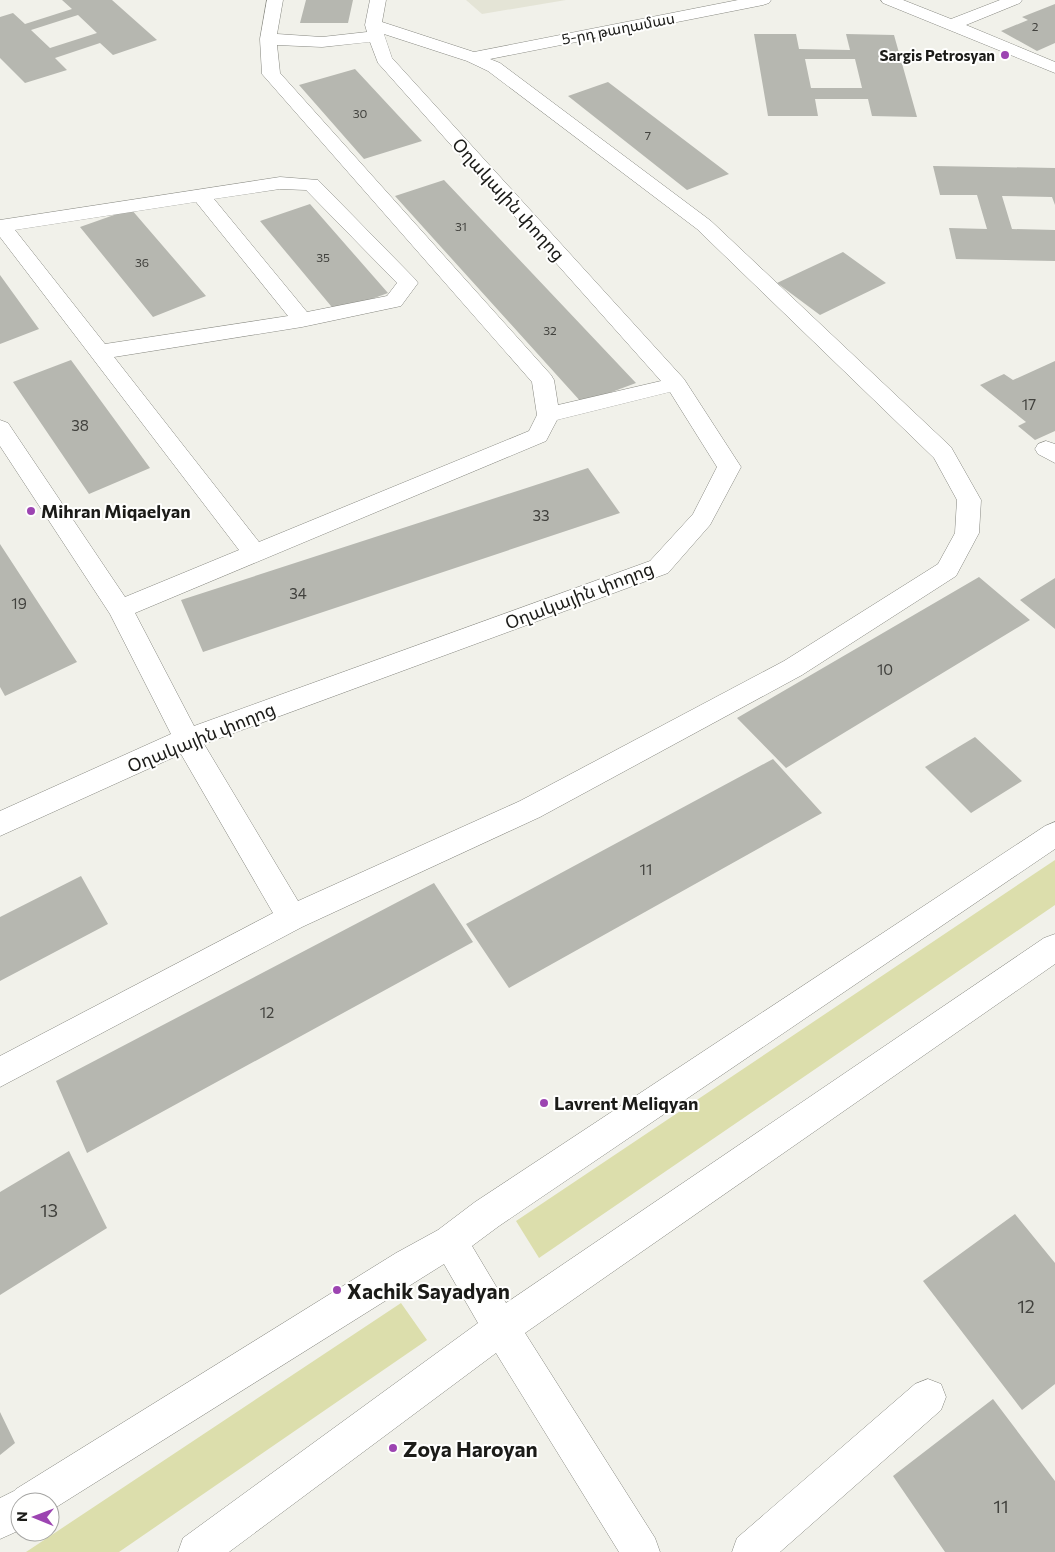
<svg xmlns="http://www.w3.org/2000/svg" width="1055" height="1552" viewBox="0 0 1055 1552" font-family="Commissioner,'Noto Sans Armenian',sans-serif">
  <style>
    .built { fill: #e4e4d6 }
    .green { fill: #dcdeac }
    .building { fill: #b6b7b0; fill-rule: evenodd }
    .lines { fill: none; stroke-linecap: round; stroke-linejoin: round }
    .minor-casing { stroke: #878881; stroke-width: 1 }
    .minor { fill: #fff; fill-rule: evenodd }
    .poi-dot { fill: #9c44b1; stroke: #fffffe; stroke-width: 2 }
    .labels { text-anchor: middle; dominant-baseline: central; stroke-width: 4; stroke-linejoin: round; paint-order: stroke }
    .far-number-label { font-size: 12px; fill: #42423e }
    .far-street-label { font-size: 15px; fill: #1b1b18; stroke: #fffffe }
    .far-poi-label { font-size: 15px; font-weight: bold; fill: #1b1b18; stroke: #fffffe; text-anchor: end }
    .number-label { font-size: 15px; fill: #42423e }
    .street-label { font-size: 18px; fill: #1b1b18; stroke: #fffffe }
    .poi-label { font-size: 18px; font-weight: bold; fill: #1b1b18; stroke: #fffffe; text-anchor: start }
    .near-number-label { font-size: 18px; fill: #42423e }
    .near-poi-label { font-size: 21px; font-weight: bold; fill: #1b1b18; stroke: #fffffe; text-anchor: start }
  </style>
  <rect width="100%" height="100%" fill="#f1f1ea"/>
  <path class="built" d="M466 0H566L482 14Z"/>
  <path class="green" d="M1055 860V905L539 1258 516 1221Z
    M401 1303 427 1340 119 1552H26Z"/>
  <path class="building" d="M62 0H112L157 40 113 55 100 43 55 58 67 70 25 83 0 58V17L13 13 25 24 72 9ZM78 15 97 33 50 48 31 30Z
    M306 0H353L348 23H300Z
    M1055 4V43L1037 51 1001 31 1028 20 1022 17Z
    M754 34H796L799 49 850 50 846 34 894 35 917 117 872 116 868 99H815L818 116H768ZM805 59H855L862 88H811Z
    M355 69 422 141 364 159 299 85Z
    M608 82 729 174 687 190 568 96Z
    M933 166 1055 168V205L1052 197 1002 196 1012 229 1055 230V261L956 259 949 228 987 229 977 195H940Z
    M444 180 636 383 582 403 395 196Z
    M310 204 388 293 336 312 260 221Z
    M131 209 206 296 153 317 80 227Z
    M843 252 886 283 820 315 777 283Z
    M0 275 39 329 0 344Z
    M71 360 150 468 89 494 13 382Z
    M1055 361V431L1035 440 1018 426 1026 422 980 385 1004 374 1013 380Z
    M588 468 620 513 203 652 181 600Z
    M0 544 77 662 5 696 0 687Z
    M979 577 1030 620 786 768 737 718Z
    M1055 578V629L1020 600Z
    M975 737 1022 781 971 813 925 767Z
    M773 759 822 813 509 988 466 924Z
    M81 876 108 924 0 981V917Z
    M434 883 473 942 87 1153 56 1081Z
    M69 1151 107 1228 0 1295V1192Z
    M1015 1214 1055 1263V1384L1022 1410 923 1281Z
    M993 1399 1055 1481V1552H945L893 1476Z
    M0 1412 15 1443 0 1455Z"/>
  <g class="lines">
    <defs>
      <path id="minor" d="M267 0H283L277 34 322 37 367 32 365 25 370 0H386L382 22 474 52 738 0H771L769 3 763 5 490 59 500 63 711 221 951 447 981 500 979 533 956 576 802 675 540 817 302 927 0 1087V1056L273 913 181 754 0 836V811L171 734 110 614 0 446V420L8 423 125 597 239 550 0 237V220L280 177 318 180 415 279 418 283 401 306 302 327 114 357 259 542 529 431 537 415 532 382 262 74 260 39ZM384 34 467 61 488 71 697 229 934 458 957 500 955 533 938 564 784 661 520 801 298 901 204 744 668 573 710 525 741 467 684 379 392 58ZM370 42 378 63 661 381 558 405 554 380 551 375 280 73 277 45 322 47ZM280 189 306 190 397 283 387 296 307 312 214 199ZM196 202 288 316 105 344 15 230ZM670 392 717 467 693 514 650 561 194 726 135 613 546 441 557 420Z
        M881 0H903L951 19 1000 0H1022L1020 3 966 25 1055 62V73L883 3Z
        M1046 441 1055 444V463L1038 454 1035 449 1038 444Z
        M1055 822V849L499 1226 472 1246 506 1303 1044 938 1055 934V964L525 1333 655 1538 660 1552H619L496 1353 229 1552H178L183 1538 478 1323 444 1264 50 1511V1502H20V1530L0 1539V1498L14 1491 16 1489 396 1253 438 1230 475 1202 1045 826Z
        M928 1379 941 1384 946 1397 941 1410 780 1552H732L737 1538 915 1384Z"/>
    </defs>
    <use href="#minor" class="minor-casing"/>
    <use href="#minor" class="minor"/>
  </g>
  <g class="poi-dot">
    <circle cx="1005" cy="55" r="5"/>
    <circle cx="31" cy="511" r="5"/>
    <circle cx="544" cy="1103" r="5"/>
    <circle cx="337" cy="1290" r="5"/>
    <circle cx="393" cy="1448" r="5"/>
  </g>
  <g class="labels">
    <g class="far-number-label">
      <text x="1035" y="26">2</text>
      <text x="360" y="113">30</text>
      <text x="648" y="135">7</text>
      <text x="461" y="226">31</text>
      <text x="323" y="257">35</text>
      <text x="142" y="262">36</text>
      <text x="550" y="330">32</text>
    </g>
    <g class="far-street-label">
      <text transform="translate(618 28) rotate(-11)">5-րդ թաղամաս</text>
    </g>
    <g class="far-poi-label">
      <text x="995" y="55">Sargis Petrosyan</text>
    </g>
    <g class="number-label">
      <text x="1029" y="404">17</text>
      <text x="80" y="425">38</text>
      <text x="541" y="515">33</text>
      <text x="298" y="593">34</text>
      <text x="19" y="603">19</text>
      <text x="885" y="669">10</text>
      <text x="646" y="869">11</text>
      <text x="267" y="1012">12</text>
    </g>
    <g class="street-label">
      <text transform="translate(509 199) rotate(48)">Օղակային փողոց</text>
      <text transform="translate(579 595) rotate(-21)">Օղակային փողոց</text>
      <text transform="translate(201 737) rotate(-22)">Օղակային փողոց</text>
    </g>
    <g class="poi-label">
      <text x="41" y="511">Mihran Miqaelyan</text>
      <text x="554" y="1103">Lavrent Meliqyan</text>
    </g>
    <g class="near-number-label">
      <text x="49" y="1210">13</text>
      <text x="1026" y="1306">12</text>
      <text x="1001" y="1506">11</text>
    </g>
    <g class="near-poi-label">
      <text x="347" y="1290">Xachik Sayadyan</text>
      <text x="403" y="1448">Zoya Haroyan</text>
    </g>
  </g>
  <g transform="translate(35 1517) rotate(271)"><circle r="24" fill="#fffffe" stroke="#a4a4a2"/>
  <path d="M0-4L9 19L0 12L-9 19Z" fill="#9c44b1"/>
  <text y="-8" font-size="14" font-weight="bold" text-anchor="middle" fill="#1b1b18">N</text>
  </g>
</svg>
